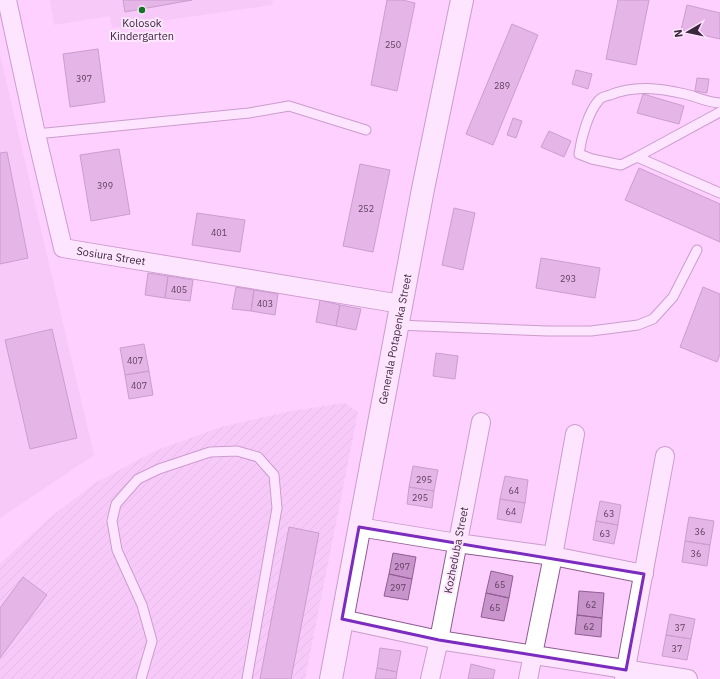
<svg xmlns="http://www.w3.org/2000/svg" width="720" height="679" viewBox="0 0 720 679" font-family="'IBM Plex Sans',sans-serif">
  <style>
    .built { fill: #f0c0f2 }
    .industrial { fill: url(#industrial-furrows) }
    .building { fill: #c994cb; stroke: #905e93 }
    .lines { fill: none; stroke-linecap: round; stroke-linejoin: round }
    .lane-casing { stroke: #8e5c91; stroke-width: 11 }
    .street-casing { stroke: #8e5c91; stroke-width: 20 }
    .secondary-casing { stroke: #8e5c91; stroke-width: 24 }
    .lane { stroke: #fff; stroke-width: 9 }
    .street { stroke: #fff; stroke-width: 18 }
    .secondary { stroke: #fff; stroke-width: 22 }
    .marked { fill: none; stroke: #7b2cbf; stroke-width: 3; stroke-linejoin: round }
    .poi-dot { fill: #157424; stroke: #fde6fe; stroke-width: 1.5 }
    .labels { text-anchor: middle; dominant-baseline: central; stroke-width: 4; stroke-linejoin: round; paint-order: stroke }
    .number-label { font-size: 9px; fill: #604261 }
    .poi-label { font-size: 11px; fill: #3d273e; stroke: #fde6fe }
    .street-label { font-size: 11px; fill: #3d273e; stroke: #fde6fe }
  </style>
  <defs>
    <pattern id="industrial-furrows" width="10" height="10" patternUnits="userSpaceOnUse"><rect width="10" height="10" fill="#f0c0f2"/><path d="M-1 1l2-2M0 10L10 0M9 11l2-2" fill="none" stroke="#cfa5d1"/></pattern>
  </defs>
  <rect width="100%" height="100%" fill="#fdd0ff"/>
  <path class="built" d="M50 0H273L272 5 112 28 110 16 54 25Z
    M0 55 94 455 0 518Z"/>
  <path class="industrial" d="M345 403 358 412 305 679H0V564L47 520 95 483 155 451 221 427 291 411Z"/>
  <path class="building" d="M123 0H192L125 12Z
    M387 0H402L415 3 397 91 371 85Z
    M618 0H649L636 65 606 59Z
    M687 5 720 13V39L681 30Z
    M512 24 538 35 493 145 466 134Z
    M98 49 105 102 70 107 63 54Z
    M576 70 592 74 588 89 572 84Z
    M697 78 709 79 707 93 695 91Z
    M643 94 684 106 679 124 637 113Z
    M513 118 522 121 516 138 507 135Z
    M549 131 571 141 564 157 541 147Z
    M119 149 130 214 91 221 80 155Z
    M7 152 28 258 0 264V153Z
    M360 164 390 170 373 252 343 246Z
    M639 168 720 204V242L625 200Z
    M454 208 475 213 463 270 442 265Z
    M197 213 245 220 240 252 192 245Z
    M541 258 600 268 595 298 536 288Z
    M148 273 168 276 165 298 145 295Z
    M168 276 193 280 190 301 165 298Z
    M236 287 254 290 251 311 232 309Z
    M703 287 720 294V354L717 362 680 347Z
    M254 290 278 294 275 315 251 311Z
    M320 300 340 305 336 326 316 322Z
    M340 305 361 309 356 330 336 326Z
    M52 329 77 438 30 449 5 340Z
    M144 344 149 371 125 375 120 348Z
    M436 353 458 356 455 379 433 376Z
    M149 371 153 395 129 399 125 375Z
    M413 466 438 470 434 491 409 487Z
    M505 476 528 480 525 503 500 499Z
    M409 487 434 491 432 508 407 504Z
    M500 499 525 503 521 523 497 519Z
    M600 501 621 505 618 525 596 521Z
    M689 517 714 521 710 545 685 541Z
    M596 521 618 525 614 544 593 540Z
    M289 527 319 533 291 679H260Z
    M685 541 710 545 707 566 682 562Z
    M393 553 416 557 412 579 389 574Z
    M491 571 513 576 509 598 486 593Z
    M389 574 412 579 408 600 384 596Z
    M23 577 47 595 0 658V608Z
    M579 591 604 593 602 618 577 615Z
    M486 593 509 598 504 621 481 617Z
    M670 614 695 619 691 639 666 635Z
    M577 615 602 618 601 637 575 634Z
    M666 635 691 639 687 660 662 656Z
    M380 648 401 651 397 672 377 668Z
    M471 664 495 670 493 679H468Z
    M377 668 397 672 396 679H375Z"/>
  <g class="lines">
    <defs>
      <path id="lane" d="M720 112 637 157 720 193
        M36 134 249 113 289 106 366 130
        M637 157 621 165 592 159 579 154C581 139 588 112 599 100 601 97 606 96 610 95 634 85 659 88 685 94 698 97 705 102 720 103
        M397 325 548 331H591L638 325 653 319 673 297 697 250
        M141 679 152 641 142 605 117 550 112 521 116 504 138 479 159 469 210 452 237 451 258 457 274 475 277 508 247 679"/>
      <path id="street" d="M7 0 36 134 63 248 401 304
        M359 527 457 543 553 556 644 574
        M342 619 439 640 688 679
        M430 679 439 640 481 422
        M528 679 553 556 575 434
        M624 679 665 456"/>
      <path id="secondary" d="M331 679 423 189 462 0"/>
    </defs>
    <use href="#lane" class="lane-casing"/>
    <use href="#street" class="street-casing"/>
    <use href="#secondary" class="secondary-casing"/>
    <use href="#lane" class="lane"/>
    <use href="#street" class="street"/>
    <use href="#secondary" class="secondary"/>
  </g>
  <path d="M0 0H720V679H0ZM359 527 644 574 626 670 439 640 342 619Z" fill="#fdd0ff" fill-opacity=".55" fill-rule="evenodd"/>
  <path class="marked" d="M359 527 644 574 626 670 439 640 342 619Z"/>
  <circle class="poi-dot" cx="142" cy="10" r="4"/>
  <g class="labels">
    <g class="number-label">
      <text x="393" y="44">250</text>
      <text x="84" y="78">397</text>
      <text x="502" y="85">289</text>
      <text x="105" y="185">399</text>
      <text x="366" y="208">252</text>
      <text x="219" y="232">401</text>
      <text x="568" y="278">293</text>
      <text x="179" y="289">405</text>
      <text x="265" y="303">403</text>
      <text x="135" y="360">407</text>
      <text x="139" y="385">407</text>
      <text x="424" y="479">295</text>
      <text x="514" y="490">64</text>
      <text x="420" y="497">295</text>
      <text x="511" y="511">64</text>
      <text x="609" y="513">63</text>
      <text x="700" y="531">36</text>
      <text x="605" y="533">63</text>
      <text x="696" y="553">36</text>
      <text x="402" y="566">297</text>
      <text x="500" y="584">65</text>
      <text x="398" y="587">297</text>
      <text x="591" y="604">62</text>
      <text x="495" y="607">65</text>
      <text x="589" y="626">62</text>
      <text x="680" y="627">37</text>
      <text x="677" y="648">37</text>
    </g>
    <g class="poi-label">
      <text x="142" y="23">Kolosok<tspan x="142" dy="13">Kindergarten</tspan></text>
    </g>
    <g class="street-label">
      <text transform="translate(111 256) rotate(9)">Sosiura Street</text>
      <text transform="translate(395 339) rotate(-79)">Generala Potapenka Street</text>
      <text transform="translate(456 550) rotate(-79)">Kozheduba Street</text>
    </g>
  </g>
  <g transform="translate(688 32) rotate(261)" stroke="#fde6fe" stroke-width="3" paint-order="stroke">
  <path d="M0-3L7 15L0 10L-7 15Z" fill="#3d273e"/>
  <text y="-6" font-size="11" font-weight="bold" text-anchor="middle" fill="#3d273e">N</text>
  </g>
</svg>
